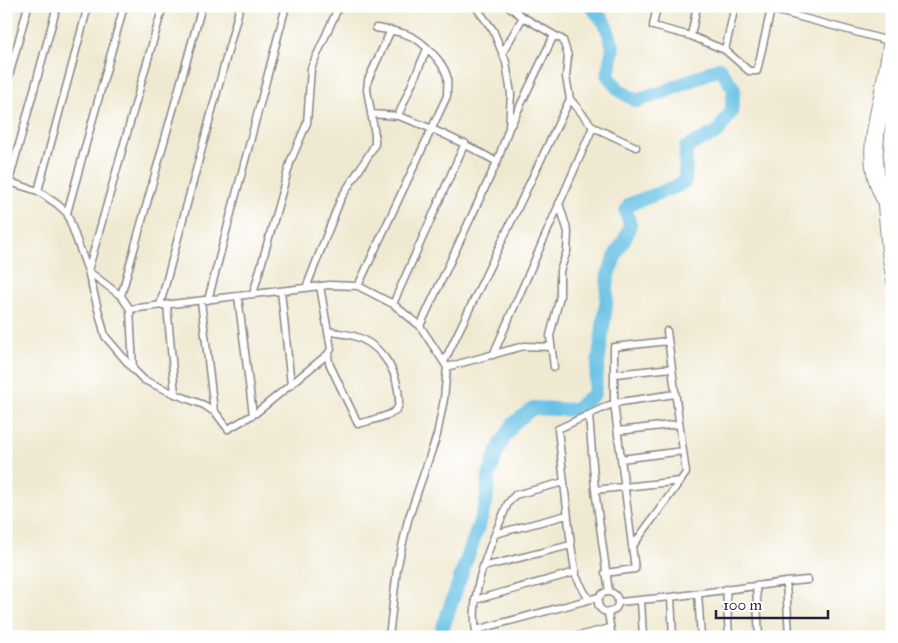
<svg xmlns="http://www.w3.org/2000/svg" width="898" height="643" viewBox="0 0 898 643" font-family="'IM FELL Great Primer',serif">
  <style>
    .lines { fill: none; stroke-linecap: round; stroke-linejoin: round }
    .river { stroke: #67c1e4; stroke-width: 14 }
    .minor-casing { stroke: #898686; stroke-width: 9 }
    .tertiary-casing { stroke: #898686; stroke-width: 11 }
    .minor { stroke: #fff; stroke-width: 6 }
    .tertiary { stroke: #fff; stroke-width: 9 }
  </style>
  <rect width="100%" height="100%" fill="#fff"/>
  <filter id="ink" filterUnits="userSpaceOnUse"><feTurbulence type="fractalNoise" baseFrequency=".02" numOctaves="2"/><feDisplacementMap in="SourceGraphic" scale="10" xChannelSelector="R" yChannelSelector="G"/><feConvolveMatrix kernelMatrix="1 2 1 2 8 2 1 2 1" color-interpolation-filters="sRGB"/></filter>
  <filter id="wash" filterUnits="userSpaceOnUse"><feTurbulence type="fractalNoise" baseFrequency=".0096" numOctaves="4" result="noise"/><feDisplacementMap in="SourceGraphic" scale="20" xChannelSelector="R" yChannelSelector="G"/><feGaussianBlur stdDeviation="1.12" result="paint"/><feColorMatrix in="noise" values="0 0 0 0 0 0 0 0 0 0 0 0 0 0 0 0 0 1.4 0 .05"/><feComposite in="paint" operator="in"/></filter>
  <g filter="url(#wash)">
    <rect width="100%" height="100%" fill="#f0e9d1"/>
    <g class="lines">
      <path class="river" d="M443 637 442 630 486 504 489 475 499 447 513 424 533 408 574 410 594 394 606 305 608 275 617 252 627 235 630 224 626 211 630 204 675 187 685 181 686 148 698 141 717 133 731 112 734 89 719 68 664 92 636 101 619 90 608 76 613 46 605 23 591 6"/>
    </g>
  </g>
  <g filter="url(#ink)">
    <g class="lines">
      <defs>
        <path id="minor" d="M163 6 88 271 121 296 130 309 329 285 358 286 393 304 420 326 447 367 444 399 437 435 408 520 397 569 389 637
          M508 6 523 17 554 35 511 125
          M657 6 653 26 691 36 725 50 749 71H757L771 9
          M759 6 889 41
          M554 35 563 40 568 56 566 77 570 99 593 127 636 147
          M691 36 697 6
          M427 49 398 116C434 128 464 143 497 162
          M725 50 735 6
          M503 52 523 17
          M6 87 28 6
          M371 114 398 116
          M6 181 38 191 57 204 67 213 88 271 105 336 133 369 144 380 175 394 204 405 216 413 228 429 256 413 328 354 329 363 358 424C368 421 388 417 395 411 401 406 399 397 398 390 395 366 378 343 354 336 346 334 337 333 328 331
          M9 181 57 6
          M38 191 88 6
          M67 213 124 6
          M320 286 331 349 328 354
          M358 286 447 96C447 90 448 82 447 76 443 62 423 41 410 36 400 31 387 30 376 28
          M306 288 341 198 370 153 375 144V135L367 90 368 80 391 30
          M281 291 291 385
          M253 294 291 160 307 123 311 68 339 6
          M121 296 202 6
          M238 296 253 415
          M208 300 286 6
          M201 301 214 411
          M393 304 465 143
          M160 305 240 6
          M167 305 175 394
          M130 309 133 369
          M420 326 497 162 509 128 511 94 506 62 493 30 475 6
          M493 355 593 127
          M444 362 570 99
          M447 367 524 346 551 347
          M554 367 550 336 560 296V271L567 251 568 232 559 203
          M615 374 672 368
          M589 415 595 490 609 592
          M618 431 679 424
          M621 459 683 451
          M595 490 681 481
          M495 534 567 515
          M632 547 686 473 667 331
          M483 567 571 545
          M605 573 635 569 614 403 675 394
          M786 582 808 580
          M756 585 759 637
          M726 589 729 637
          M598 602a10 10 0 1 1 20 0a10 10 0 1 1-20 0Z
          M698 593 701 637
          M671 597 673 637
          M589 599 585 593 576 576 571 545 558 429 614 403V347L668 341
          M475 600 576 572
          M641 600 643 637
          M619 602 671 597 786 582 789 637
          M608 613 612 637
          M476 630 599 597
          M477 637C467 592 491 544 508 503L515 495 564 482
          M574 637 610 628"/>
        <path id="tertiary" d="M892 74 880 130 878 154 887 256 892 283
          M881 200C861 161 872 129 880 88 885 62 890 37 892 12"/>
      </defs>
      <use href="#minor" class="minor-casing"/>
      <use href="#tertiary" class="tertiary-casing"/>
      <use href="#minor" class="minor"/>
      <use href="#tertiary" class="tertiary"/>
    </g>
  </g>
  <rect width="898" height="643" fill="none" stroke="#fff" stroke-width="25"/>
  <path d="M716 610v8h112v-8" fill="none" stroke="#22223b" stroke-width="2.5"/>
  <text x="723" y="610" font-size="15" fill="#22223b" stroke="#ffffff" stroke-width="4" paint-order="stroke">100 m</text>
</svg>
